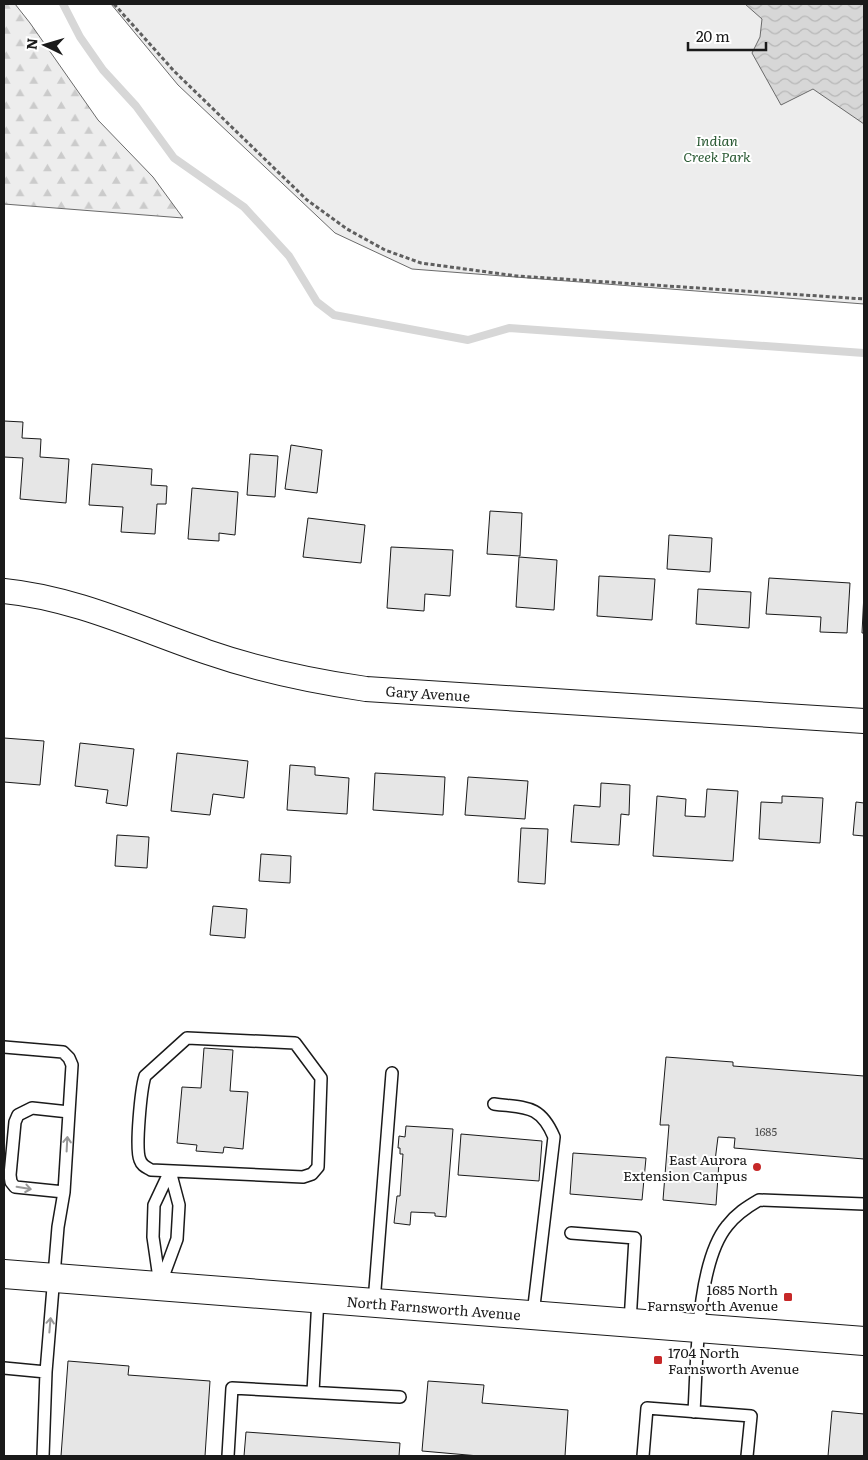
<svg xmlns="http://www.w3.org/2000/svg" width="868" height="1460" viewBox="0 0 868 1460" font-family="Literata,serif">
  <style>
    .forest { fill: url(#forest-firs); stroke: #6a6a6a }
    .built { fill: #ededed; stroke: #6a6a6a }
    .water { fill: url(#water-waves); stroke: #6a6a6a }
    .lines { fill: none; stroke-linecap: round; stroke-linejoin: round }
    .stream { stroke: #d7d7d7; stroke-width: 8 }
    .building { fill: #e6e6e6; stroke: #1a1a1a }
    .service-casing { stroke: #1a1a1a; stroke-width: 14 }
    .minor-casing { stroke: #1a1a1a; stroke-width: 26 }
    .secondary-casing { stroke: #1a1a1a; stroke-width: 30 }
    .path { stroke: #5f5f5f; stroke-width: 3; stroke-dasharray: 4 2.5; stroke-linecap: butt }
    .service { stroke: #fff; stroke-width: 11 }
    .minor { stroke: #fff; stroke-width: 24 }
    .secondary { stroke: #fff; stroke-width: 28 }
    .oneway { stroke: #989898 }
    .poi-dot { fill: #c62828; stroke: #fff; stroke-width: 2 }
    .labels { text-anchor: middle; dominant-baseline: central; stroke-width: 4; stroke-linejoin: round; paint-order: stroke }
    .number-label { font-size: 11px; fill: #4d4d4d }
    .park-label { font-size: 14px; font-style: italic; fill: #2b5a34; stroke: #fff }
    .street-label { font-size: 14px; fill: #1a1a1a; stroke: #fff }
    .poi-label { font-size: 14px; fill: #1a1a1a; stroke: #fff; text-anchor: end }
  </style>
  <defs>
    <pattern id="forest-firs" width="22" height="20" patternUnits="userSpaceOnUse" patternTransform="scale(1.25)"><rect width="22" height="20" fill="#ededed"/><path d="M5 1l3.5 6h-7zM16 11l3.5 6h-7z" fill="#cbcbcb"/></pattern>
    <pattern id="water-waves" width="16" height="10" patternUnits="userSpaceOnUse" patternTransform="scale(1.25)"><rect width="16" height="10" fill="#d7d7d7"/><path d="M0 5q4-4 8 0t8 0" fill="none" stroke="#b8b8b8"/></pattern>
  </defs>
  <rect width="100%" height="100%" fill="#fff"/>
  <path class="forest" d="M4 4H15L30 23 98 120 153 177 183 218 4 204Z"/>
  <path class="built" d="M111 4H864V304L412 269 335 233 178 85Z"/>
  <path class="water" d="M745 4H864V124L813 89 781 105 752 53 760 37 762 19Z"/>
  <g class="lines">
    <path class="stream" d="M63 4 80 37 103 70 136 106 174 158 244 207 289 256 317 302 334 315 468 340 509 328 864 353"/>
  </g>
  <path class="building" d="M4 421 23 422 22 438 41 439 40 457 69 459 66 503 20 499 23 458 4 457Z
    M291 445 322 450 317 493 285 489Z
    M250 454 278 456 275 497 247 495Z
    M92 464 152 469 151 485 167 486 166 504H157L155 534 121 532 123 507 89 505Z
    M192 488 238 492 235 535 219 533V541L188 539Z
    M490 511 522 513 520 556 487 554Z
    M308 518 365 525 361 563 303 557Z
    M669 535 712 538 710 572 667 569Z
    M391 547 453 550 450 596 425 594 424 611 387 608Z
    M519 557 557 560 554 610 516 607Z
    M599 576 655 579 652 620 597 616Z
    M769 578 850 583 847 633 820 632 821 617 766 614Z
    M698 589 751 592 749 628 696 624Z
    M864 593V633H862Z
    M4 738 44 741 40 785 4 782Z
    M80 743 134 749 127 806 106 803 108 790 75 786Z
    M177 753 248 761 244 798 213 794 210 815 171 811Z
    M290 765 315 767V775L349 778 347 814 287 810Z
    M375 773 445 777 443 815 373 810Z
    M468 777 528 781 525 819 465 815Z
    M601 783 630 785 629 815 621 814 619 845 571 842 574 805 600 807Z
    M707 789 738 791 733 861 653 856 657 796 686 799 685 816 705 817Z
    M782 796 823 798 820 843 759 839 761 802 782 803Z
    M856 802 864 803V836L853 835Z
    M521 828 548 829 545 884 518 882Z
    M117 835 149 837 147 868 115 866Z
    M261 854 291 856 290 883 259 881Z
    M213 906 247 909 245 938 210 935Z
    M204 1048 233 1050 230 1091 248 1092 243 1149 224 1147 223 1153 196 1151 197 1145 177 1143 182 1087 201 1088Z
    M666 1057 733 1062V1066L864 1076V1159L734 1148 735 1138 718 1137 715 1161 719 1162 716 1205 663 1200 669 1125H660Z
    M406 1126 453 1129 446 1217 435 1216V1213L411 1212 410 1225 394 1223 397 1196H400L403 1154H400V1148H398L399 1136 405 1137Z
    M461 1134 542 1141 539 1181 458 1175Z
    M573 1153 646 1158 642 1200 570 1194Z
    M68 1361 129 1366 128 1375 210 1381 205 1456H61Z
    M428 1381 484 1385 482 1403 568 1410 565 1456H479L422 1451Z
    M832 1411 864 1414V1456H828Z
    M246 1432 400 1443 399 1456H244Z"/>
  <g class="lines">
    <defs>
      <path id="service" d="M187 1038 295 1043 321 1078 318 1167 312 1174 303 1177 151 1170C146 1167 142 1166 140 1160 135 1149 141 1089 145 1076Z
        M4 1047 63 1052 69 1058 72 1065 64 1192 58 1227 46 1372 43 1456
        M494 1104C525 1108 540 1104 554 1137L533 1314
        M170 1171 179 1205 177 1239 160 1285 153 1237 154 1205Z
        M64 1192 15 1187 11 1182 10 1175 15 1122 18 1115 32 1108 69 1112
        M571 1233 635 1238 630 1322
        M374 1302 392 1073
        M4 1368 46 1372
        M313 1392 318 1298
        M694 1412C697 1363 696 1264 727 1226 736 1214 747 1207 759 1200L864 1204
        M228 1456 232 1388 400 1397
        M643 1456 647 1408 751 1416 747 1456"/>
      <g id="minor">
        <path id="s1" d="M4 591C75 598 140 629 207 652 259 670 311 681 366 689L864 721"/>
      </g>
      <g id="secondary">
        <path id="s2" d="M4 1274 864 1341"/>
      </g>
    </defs>
    <use href="#service" class="service-casing"/>
    <use href="#minor" class="minor-casing"/>
    <use href="#secondary" class="secondary-casing"/>
    <path class="path" d="M114 4 174 71 307 200 347 229 385 250 421 263 517 276 864 299"/>
    <use href="#service" class="service"/>
    <use href="#minor" class="minor"/>
    <use href="#secondary" class="secondary"/>
  </g>
  <defs><path id="oneway-shaft" d="M-6 0H5M1.5-3L5.5 0L1.5 3" fill="none" stroke-width="1.6" stroke-linecap="round" stroke-linejoin="round" transform="scale(1.25)"/></defs>
  <g class="oneway">
    <use href="#oneway-shaft" transform="translate(67 1144) rotate(-87)"/>
    <use href="#oneway-shaft" transform="translate(24 1188) rotate(9)"/>
    <use href="#oneway-shaft" transform="translate(50 1325) rotate(-85)"/>
  </g>
  <g class="poi-dot">
    <circle cx="757" cy="1167" r="5"/>
    <rect x="783" y="1292" width="10" height="10" rx="2.5"/>
    <rect x="653" y="1355" width="10" height="10" rx="2.5"/>
  </g>
  <g class="labels">
    <g class="number-label">
      <text x="766" y="1131">1685</text>
    </g>
    <g class="park-label">
      <text x="717" y="140">Indian<tspan x="717" dy="16">Creek Park</tspan></text>
    </g>
    <g class="street-label">
      <text stroke="none"><textPath href="#s1" startOffset="438">Gary Avenue</textPath></text>
      <text stroke="none"><textPath href="#s2" startOffset="431">North Farnsworth Avenue</textPath></text>
    </g>
    <g class="poi-label">
      <text x="747" y="1159">East Aurora<tspan x="747" dy="16">Extension Campus</tspan></text>
      <text x="778" y="1289">1685 North<tspan x="778" dy="16">Farnsworth Avenue</tspan></text>
      <text x="668" y="1352" text-anchor="start">1704 North<tspan x="668" dy="16">Farnsworth Avenue</tspan></text>
    </g>
  </g>
  <rect width="868" height="1460" fill="none" stroke="#1a1a1a" stroke-width="10"/>
  <g transform="translate(45 45) rotate(275)" stroke="#ffffff" stroke-width="4" paint-order="stroke">
  <path d="M0-4L9 19L0 12L-9 19Z" fill="#1a1a1a"/>
  <text y="-8" font-size="14" font-weight="bold" text-anchor="middle" fill="#1a1a1a">N</text>
  </g>
  <path d="M688 42v8h78v-8" fill="none" stroke="#1a1a1a" stroke-width="2.5"/>
  <text x="696" y="42" font-size="15" fill="#1a1a1a" stroke="#ffffff" stroke-width="4" paint-order="stroke">20 m</text>
</svg>
